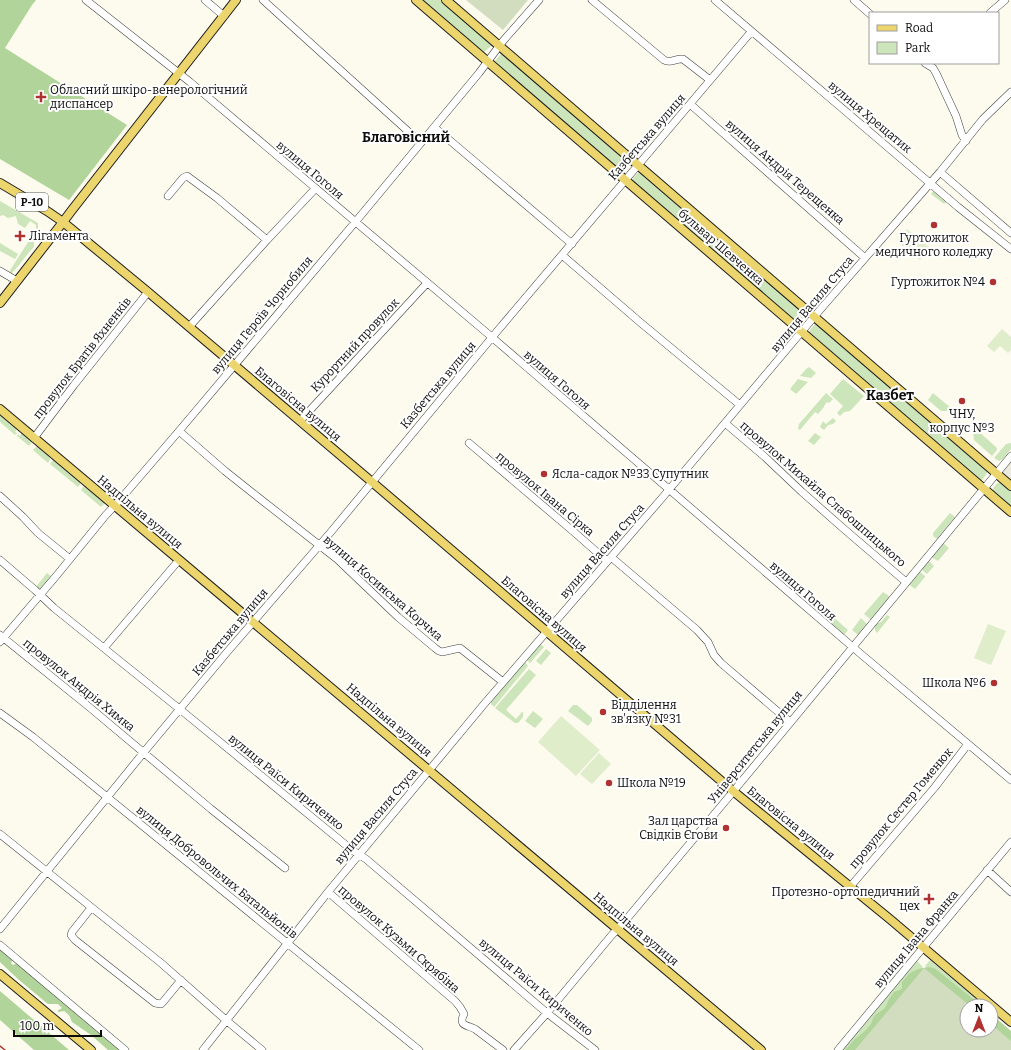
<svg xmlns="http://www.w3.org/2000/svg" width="1011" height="1050" viewBox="0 0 1011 1050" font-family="Bitter,serif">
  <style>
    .green { fill: #cde5ba }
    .forest { fill: #b1d49a }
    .cemetery { fill: #d2ddc0 }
    .pitch { fill: #dfedcb }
    .plaza { fill: #ece9dd }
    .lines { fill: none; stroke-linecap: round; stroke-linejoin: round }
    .minor-casing { stroke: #3f3f3f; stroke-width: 8 }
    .major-casing { stroke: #1d1d1d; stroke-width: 10 }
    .minor { stroke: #fff; stroke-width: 7 }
    .major { stroke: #edd56e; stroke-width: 8 }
    .rail { stroke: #b03230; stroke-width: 1.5 }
    .poi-dot { fill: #b03230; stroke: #fff; stroke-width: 1.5 }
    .labels { text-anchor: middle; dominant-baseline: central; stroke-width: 4; stroke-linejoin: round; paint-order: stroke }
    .shield { fill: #fff; stroke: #555; stroke-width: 1 }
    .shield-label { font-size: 11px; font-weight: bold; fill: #0c0c0c }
    .poi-label { font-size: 12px; fill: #0c0c0c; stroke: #fff; text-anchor: start }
    .street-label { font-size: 12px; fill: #0c0c0c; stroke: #fff }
    .quarter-label { font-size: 14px; font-weight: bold; fill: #0c0c0c; stroke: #fff }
  </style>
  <rect width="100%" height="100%" fill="#fdfbed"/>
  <path class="green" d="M420 0H441L491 43V46L483 53Z
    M502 53 629 162V165L623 172 622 173 494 62 501 54Z
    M640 172 806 314V317L798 325 632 182C632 178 637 173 640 172Z
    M934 190 947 201 944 204 931 194Z
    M0 201 38 223V236L37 238H36L37 235 36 225 30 221 25 228 18 224 16 216 8 218 3 215 0 216Z
    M33 241 34 242V247C26 255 20 265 11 274L9 272 28 242Z
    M0 243 18 254 15 259 0 251Z
    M817 324 987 471V473L982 480 980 481 808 333 814 325Z
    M809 367 816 373 811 378 800 376 806 369Z
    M798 379 808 382 796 394 790 389Z
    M843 379 864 396 850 411 844 412 840 416 837 413 843 406 830 394Z
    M826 393 833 399 829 403 827 402 824 406V407L818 414 815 412 800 430 798 429 799 424Z
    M933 393 951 408 949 411H941L928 400Z
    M0 415 17 429 15 432 17 433 15 435 0 422Z
    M833 418 836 421 833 424 828 425 824 430 820 427 823 421 826 424Z
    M976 429 997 448V450L992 456 974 440 973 432Z
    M22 433 32 442 29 446 17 436 18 434 20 436Z
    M815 433 821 437 814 445 808 441Z
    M1011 443V449L1003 459 999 461 994 458 1006 444Z
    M37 446 49 456 50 460 48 463 33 450Z
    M53 460 80 482V484L78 487 50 464Z
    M1000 482 1011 491V509L992 492C993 488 996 483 1000 482Z
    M84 486H85L105 503 101 507 81 490Z
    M950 513 955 517 937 539 933 536V533Z
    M943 543 949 548 938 561 931 557Z
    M928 560 934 566 927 574 921 569Z
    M919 571 925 576V577L915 589 908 584Z
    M47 573 52 577C47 582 43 591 35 588Z
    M883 592 889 596V598L871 620 864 614Z
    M830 614 848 630 844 635 826 619Z
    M887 615 890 617 877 633 875 630 874 625 876 624 881 622Z
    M861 618 867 624 858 635 852 630Z
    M539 643 544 647 530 663 526 659Z
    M546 649 551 653 541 665 536 661Z
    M525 662 528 666 494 707 491 704V700Z
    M529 669 536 675 506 710 516 719 522 712H523V717L518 723H515L495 708Z
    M573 705H577L592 718V721L588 726 568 711Z
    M533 711 543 719 535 728 525 721Z
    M930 960 985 1006H973L925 966Z
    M917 961 923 967 853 1050H842Z"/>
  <path class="forest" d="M0 0H36L32 5 5 48 127 125 69 200 0 159Z
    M0 947 13 959 11 963 13 965 19 962 122 1050H108L91 1035 72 1022 69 1015 64 1011 59 1012 57 1011 62 1008 58 1004H48L19 980 0 962Z
    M928 967 934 968 938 971 982 1006H967V1030H991V1014L1011 1031V1050H845L855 1039 865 1031 871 1024 873 1018 876 1014 884 1009 887 1004 889 999 894 992 900 990 902 988V982L910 973 918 969Z
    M0 991 69 1050H34L0 1020Z"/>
  <path class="cemetery" d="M466 0H528L503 30Z
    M924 968 970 1006H967V1030H991V1024L1011 1041V1050H855Z"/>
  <path class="pitch" d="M907 229 930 248 920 260 897 241Z
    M1002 329 1011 337V350L1008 353 1000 346 994 352 987 346Z
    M988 624 1006 631 991 665 974 658Z
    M561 716 600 750 576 776 538 742Z
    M599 753 611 764 592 784 580 774Z"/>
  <path class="plaza" d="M1011 460V480L1009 481 1004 476 1003 472V470Z"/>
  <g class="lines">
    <defs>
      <path id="minor" d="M86 0 190 82 487 333 862 655 1011 780
        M205 0 224 16
        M263 0 421 143
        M592 0 664 60C671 64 676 58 683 59L710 80
        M715 0 958 207 1011 249
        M854 0 870 14
        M990 13 1005 0
        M925 63 933 68 936 73 956 116 962 135 966 141
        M690 104 865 258
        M434 127 572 244
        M940 172 1011 233
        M168 196 183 178 187 176 217 198 267 240 189 327
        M267 240 315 189
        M562 255 641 323 740 405
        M0 271 17 281
        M300 421 427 283
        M725 423 765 457 802 492 844 529 906 582
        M179 431 225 471 259 498 337 559 398 617 435 648 439 651 442 652 460 648 503 682
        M34 438 74 385 148 292
        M469 443 574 532 607 561
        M0 496 23 517 38 533 70 559
        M611 557 697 630 708 642 714 655 721 663 790 722
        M0 560 35 590 54 608 187 715 352 850 366 859 547 1013 595 1050
        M0 635 88 706 211 809 285 868
        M0 642 57 575 105 516 118 502 179 431 362 214 479 73 503 41 539 0
        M104 648 179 560
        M0 713 33 737 419 1050
        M0 834 161 963 227 1021 262 1050
        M987 870 1011 892
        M850 887 935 787 968 744
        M328 892 455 1001 460 1007 464 1014C458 1026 467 1025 475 1029L503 1050
        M91 908 72 932 71 935 75 940 155 1003 161 1004 163 1002 181 980
        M0 929 144 752 228 651 330 533 499 329 751 32
        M0 945 125 1050
        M203 1050 328 892 485 703 662 498 819 311 940 172 983 119 1011 92
        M514 1050 547 1013 611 936 625 921 727 799 1011 456
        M838 1050 1011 842"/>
      <path id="major" d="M416 0 1011 512
        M446 0 1011 486
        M0 183 47 211 63 222 148 292 372 482 733 791 891 920 1011 1022
        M0 303 63 222 72 210 236 0
        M0 409C253 623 508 835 761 1050
        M0 974 91 1050"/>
    </defs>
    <use href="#minor" class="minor-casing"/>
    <use href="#major" class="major-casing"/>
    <use href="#minor" class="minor"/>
    <use href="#major" class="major"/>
    <path class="rail" d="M0 1046 5 1050"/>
  </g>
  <g class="poi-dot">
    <path d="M39 91h4v4h4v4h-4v4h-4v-4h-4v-4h4z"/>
    <circle cx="934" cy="225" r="4"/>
    <path d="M18 230h4v4h4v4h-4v4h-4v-4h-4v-4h4z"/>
    <circle cx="993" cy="282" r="4"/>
    <circle cx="962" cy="401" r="4"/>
    <circle cx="544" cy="474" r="4"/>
    <circle cx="994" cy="683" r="4"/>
    <circle cx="603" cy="712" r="4"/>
    <circle cx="609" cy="783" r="4"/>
    <circle cx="726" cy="828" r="4"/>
    <path d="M927 893h4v4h4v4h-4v4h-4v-4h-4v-4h4z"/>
  </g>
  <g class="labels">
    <rect class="shield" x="16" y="193" width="32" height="18" rx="3"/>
    <g class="shield-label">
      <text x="32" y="202">Р-10</text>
    </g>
    <g class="poi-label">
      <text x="50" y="90">Обласний шкіро-венерологічний<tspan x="50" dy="14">диспансер</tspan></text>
      <text x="29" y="236">Лігамента</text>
      <text x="934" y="238" text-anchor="middle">Гуртожиток<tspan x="934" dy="14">медичного коледжу</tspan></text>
      <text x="985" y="282" text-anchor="end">Гуртожиток №4</text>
      <text x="962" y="414" text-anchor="middle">ЧНУ,<tspan x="962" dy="14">корпус №3</tspan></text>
      <text x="552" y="474">Ясла-садок №33 Супутник</text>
      <text x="986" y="683" text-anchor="end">Школа №6</text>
      <text x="611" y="705">Відділення<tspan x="611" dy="14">зв'язку №31</tspan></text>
      <text x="617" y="783">Школа №19</text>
      <text x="718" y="821" text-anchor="end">Зал царства<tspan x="718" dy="14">Свідків Єгови</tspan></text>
      <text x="920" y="892" text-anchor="end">Протезно-ортопедичний<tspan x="920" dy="14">цех</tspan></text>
    </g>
    <g class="street-label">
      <text transform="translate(870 117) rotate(40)">вулиця Хрещатик</text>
      <text transform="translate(647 137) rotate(-49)">Казбетська вулиця</text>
      <text transform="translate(310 170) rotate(40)">вулиця Гоголя</text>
      <text transform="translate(785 172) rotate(41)">вулиця Андрія Терещенка</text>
      <text transform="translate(721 247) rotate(41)">бульвар Шевченка</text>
      <text transform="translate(812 304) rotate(-50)">вулиця Василя Стуса</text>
      <text transform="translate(262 315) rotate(-50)">вулиця Героїв Чорнобиля</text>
      <text transform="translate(355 345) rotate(-47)">Курортний провулок</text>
      <text transform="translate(82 358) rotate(-52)">провулок Братів Яхненків</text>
      <text transform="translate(557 380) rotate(41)">вулиця Гоголя</text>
      <text transform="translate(438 385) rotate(-50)">Казбетська вулиця</text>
      <text transform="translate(298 404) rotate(40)">Благовісна вулиця</text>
      <text transform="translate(545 494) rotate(40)">провулок Івана Сірка</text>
      <text transform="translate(823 494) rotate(41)">провулок Михайла Слабошпицького</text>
      <text transform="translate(140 512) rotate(40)">Надпільна вулиця</text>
      <text transform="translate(602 551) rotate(-49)">вулиця Василя Стуса</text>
      <text transform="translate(383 588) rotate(41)">вулиця Косинська Корчма</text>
      <text transform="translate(803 591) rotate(41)">вулиця Гоголя</text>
      <text transform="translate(544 614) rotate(41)">Благовісна вулиця</text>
      <text transform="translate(230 632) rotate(-50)">Казбетська вулиця</text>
      <text transform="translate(79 685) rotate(39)">провулок Андрія Химка</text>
      <text transform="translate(389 720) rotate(40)">Надпільна вулиця</text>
      <text transform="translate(755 747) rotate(-51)">Університетська вулиця</text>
      <text transform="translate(286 782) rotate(39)">вулиця Раїси Кириченко</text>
      <text transform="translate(901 808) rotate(-50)">провулок Сестер Гоменюк</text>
      <text transform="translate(376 816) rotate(-50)">вулиця Василя Стуса</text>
      <text transform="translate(791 823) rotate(39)">Благовісна вулиця</text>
      <text transform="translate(217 872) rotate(39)">вулиця Добровольчих Батальйонів</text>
      <text transform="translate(636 929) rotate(40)">Надпільна вулиця</text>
      <text transform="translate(399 939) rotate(41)">провулок Кузьми Скрябіна</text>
      <text transform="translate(916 939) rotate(-50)">вулиця Івана Франка</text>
      <text transform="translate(536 987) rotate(40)">вулиця Раїси Кириченко</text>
    </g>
    <g class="quarter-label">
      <text x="406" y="137">Благовісний</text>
      <text x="890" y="395">Казбет</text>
    </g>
  </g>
  <rect x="869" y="12" width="130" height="52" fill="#ffffff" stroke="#9e9e9e"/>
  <rect x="877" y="25" width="20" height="6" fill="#edd56e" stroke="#9e9e9e"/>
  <text x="905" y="32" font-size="12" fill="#0c0c0c">Road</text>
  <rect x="877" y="42" width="20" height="12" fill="#cde5ba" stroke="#9e9e9e"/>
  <text x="905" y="52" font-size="12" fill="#0c0c0c">Park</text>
  <g transform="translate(979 1018)"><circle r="19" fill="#ffffff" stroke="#9e9e9e"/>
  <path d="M0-3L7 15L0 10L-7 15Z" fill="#b03230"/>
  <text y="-6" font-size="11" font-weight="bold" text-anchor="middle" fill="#0c0c0c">N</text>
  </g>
  <path d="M14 1030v6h87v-6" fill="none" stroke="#0c0c0c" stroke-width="2"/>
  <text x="20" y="1030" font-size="12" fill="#0c0c0c" stroke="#ffffff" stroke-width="3" paint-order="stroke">100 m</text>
</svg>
